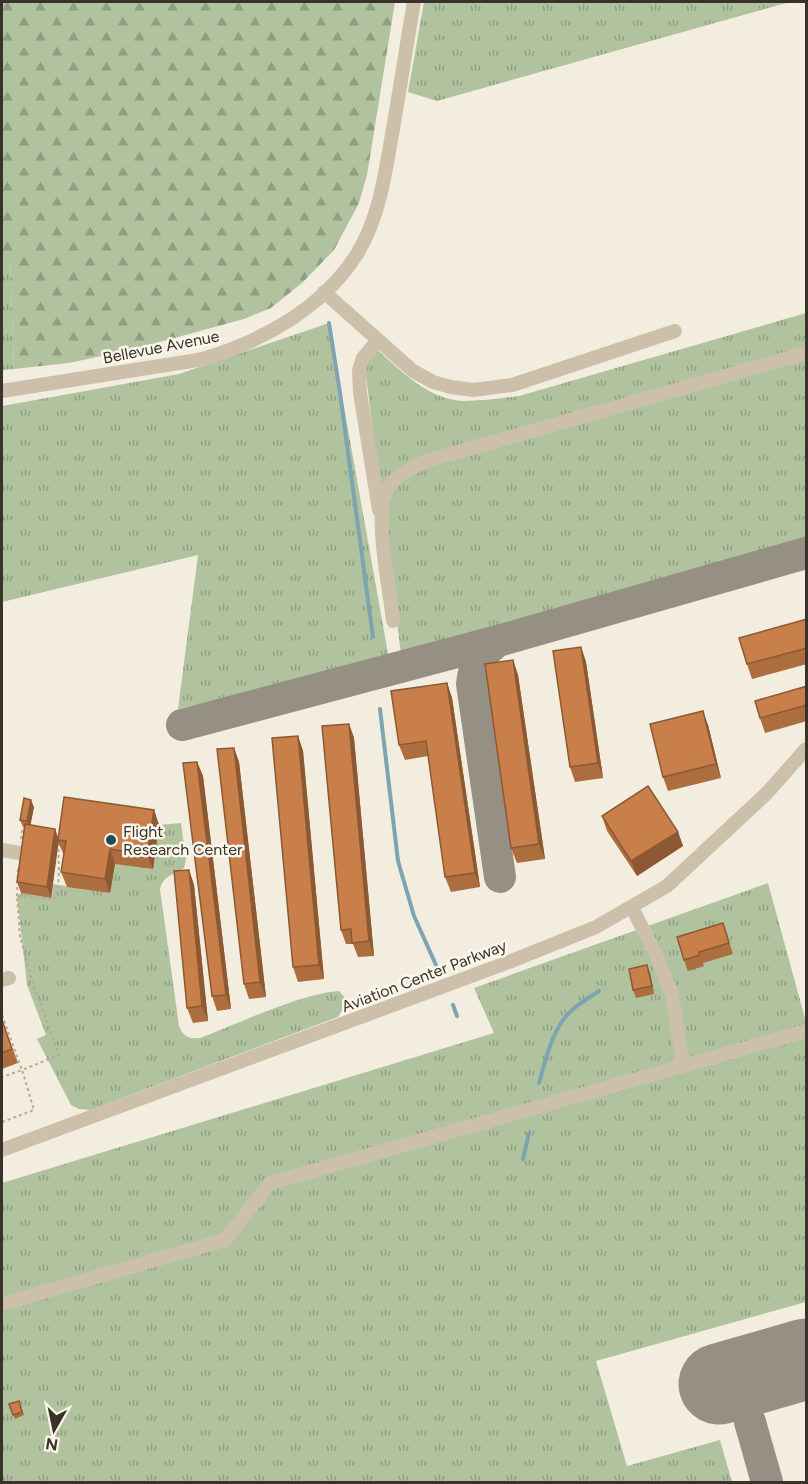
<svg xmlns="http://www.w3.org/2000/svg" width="808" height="1484" viewBox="0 0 808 1484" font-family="Figtree,sans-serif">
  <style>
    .grass { fill: url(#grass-tufts) }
    .forest { fill: url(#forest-firs) }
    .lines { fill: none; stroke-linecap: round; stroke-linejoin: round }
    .stream { stroke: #7da5b1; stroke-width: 4 }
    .taxiway { stroke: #969084; stroke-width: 32 }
    .runway { stroke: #969084; stroke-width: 81 }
    .path { stroke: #b8aa94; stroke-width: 2; stroke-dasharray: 3 3; stroke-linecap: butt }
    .minor { stroke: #ccc0aa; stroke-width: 14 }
    .wall { fill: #ac6d3f }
    .shaded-wall { fill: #8c5933 }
    .building { fill: #c87f49; stroke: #8c5933; stroke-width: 1.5 }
    .poi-dot { fill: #1e4c5c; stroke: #faf6ec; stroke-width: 2 }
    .labels { text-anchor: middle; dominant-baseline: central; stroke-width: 5; stroke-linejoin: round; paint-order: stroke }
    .street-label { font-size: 16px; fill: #39322a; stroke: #faf6ec }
    .poi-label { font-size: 16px; fill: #39322a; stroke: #faf6ec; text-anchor: start }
  </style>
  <defs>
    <pattern id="grass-tufts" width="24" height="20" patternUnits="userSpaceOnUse" patternTransform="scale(1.5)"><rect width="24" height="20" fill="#b0c39e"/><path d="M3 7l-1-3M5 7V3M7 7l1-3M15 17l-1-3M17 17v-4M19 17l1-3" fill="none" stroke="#909f81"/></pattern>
    <pattern id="forest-firs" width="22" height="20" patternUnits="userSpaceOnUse" patternTransform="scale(1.5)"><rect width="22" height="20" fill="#b0c39e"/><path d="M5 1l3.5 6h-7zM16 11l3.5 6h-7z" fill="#909f81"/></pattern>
  </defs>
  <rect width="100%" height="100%" fill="#f3eddf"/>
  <path class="grass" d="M424 2H790L437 101 408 92Z
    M2 261H10L14 369 2 370Z
    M806 313V538L401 654 365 368 374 347C399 369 428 400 464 401 482 401 501 398 519 396Z
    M329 323 389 659 178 709 198 555 2 602V406L179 374Z
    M181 823 186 860 184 868C173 875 164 875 160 889L179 1026C184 1037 188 1039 200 1038 240 1023 299 994 339 991L345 998V1006L338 1017 90 1110 79 1109 71 1105 37 1039 46 1035 27 985 17 896 21 893 51 898 53 884 110 893 115 864 159 825Z
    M768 883 806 1022V1302L596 1361 627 1466 720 1440 732 1482H2V1183L494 1033 474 988Z"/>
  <path class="forest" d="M2 2H395L367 175 359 203 334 250 303 282 271 308 244 319 134 349 69 363 14 369 10 261H2Z"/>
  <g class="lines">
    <path class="stream" d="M329 323 340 393 373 637
      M380 709 398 861 414 916 436 965
      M453 1005 457 1016
      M539 1083C546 1059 552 1028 572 1010 580 1003 590 997 599 991
      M523 1159 529 1133"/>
    <path class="taxiway" d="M498 641C482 653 474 663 472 684L500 877
      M182 725 498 641 806 553
      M750 1422 767 1482"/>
    <path class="runway" d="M719 1384 806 1359"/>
    <path class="path" d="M21 839 22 831 26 832
      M17 896 18 866
      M2 1015 22 1070 2 1077
      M2 1122 34 1110 22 1070 59 1055 32 981 20 937 17 896 54 899C62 881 57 861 59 842"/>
    <path class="minor" d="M324 292 413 371 433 382 451 387 473 390 512 385 675 331
      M378 340 363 358 359 370 360 393 379 510
      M2 391 198 360C260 343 322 309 357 254 381 215 386 167 394 123 401 82 407 42 414 2
      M393 621C390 590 374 518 386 492 393 476 411 468 426 461L806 353
      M2 850 26 854
      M632 908 653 948 672 995 683 1065
      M2 980 9 978
      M2 1150 509 962 596 927 667 886 766 794 806 749
      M2 1304 225 1240 270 1183 806 1031"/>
  </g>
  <path class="wall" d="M807 619V664L752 679 747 664Z
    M581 647 586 662 603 778 575 782 570 767Z
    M513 660 518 675 545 859 517 863 511 848Z
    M447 683 452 698 480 887 451 892 445 877 428 756 405 760 399 745Z
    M807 686V721L765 733 760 718Z
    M349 724 354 738 374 956 358 957 353 944H346L341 930Z
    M708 725 721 778 668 791 663 777Z
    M298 736 303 751 324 979 298 982 293 967Z
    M234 748 239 762 266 997 249 999 244 984Z
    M197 762 203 776 231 1009 217 1011 212 996Z
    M34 807 30 825 55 829 58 839 154 810 159 825 153 869 115 864 110 893 67 887 61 872 64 855 58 842 51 898 21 893 17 882 24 827H23L20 820Z
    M602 816 678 832 683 846 637 876 607 831Z
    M189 870 194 885 208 1021 193 1023 187 1008Z
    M723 923 733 954 703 963 704 966 688 971 684 960Z
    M647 965 650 973 654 994 636 998 633 990Z
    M2 1020 18 1063 2 1069Z
    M19 1401 24 1415 15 1419 9 1404Z"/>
  <path class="shaded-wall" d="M581 647 586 662 603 778 598 763Z
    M513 660 518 675 545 859 539 844Z
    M447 683 452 698 480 887 475 873Z
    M703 711 708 725 721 778 716 764Z
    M349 724 354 738 374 956 369 941Z
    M298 736 303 751 324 979 319 965Z
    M234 748 239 762 266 997 260 982Z
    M197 762 203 776 231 1009 226 995Z
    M31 800 34 807 30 828 27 821Z
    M154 810 159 825 153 869 147 855Z
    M55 829 59 840 51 898 47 887Z
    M678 832 683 846 637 876 631 861Z
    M110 849 115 864 110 893 105 879Z
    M189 870 194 885 208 1021 202 1006Z
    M647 965 650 973 654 994 652 986Z"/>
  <path class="building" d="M807 619V648L747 664 739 638Z
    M581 647 598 763 570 767 553 651Z
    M513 660 539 844 511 848 485 664Z
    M447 683 475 873 445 877 426 741 399 745 391 691Z
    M807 686V705L760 718 755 701Z
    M703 711 716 764 663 777 650 724Z
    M349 724 369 941 352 943 351 929 341 930 322 726Z
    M298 736 319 965 293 967 272 738Z
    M234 748 260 982 244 984 217 749Z
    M197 762 226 995 212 996 183 763Z
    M648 786 678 832 631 861 602 816Z
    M64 797 154 810 147 855 110 849 105 879 61 872 66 841 58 840Z
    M24 798 31 800 27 821 20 820Z
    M25 824 55 829 47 887 17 882Z
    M189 870 202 1006 187 1008 174 871Z
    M723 923 729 943 699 952 700 955 684 960 677 937Z
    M647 965 652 986 633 990 629 969Z
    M2 1020 12 1049 2 1053Z
    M19 1401 22 1412 13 1415 9 1404Z"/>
  <circle class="poi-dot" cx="111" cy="840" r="6"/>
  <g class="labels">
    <g class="street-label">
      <text transform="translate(161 347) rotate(-11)">Bellevue Avenue</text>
      <text transform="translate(424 976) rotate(-21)">Aviation Center Parkway</text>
    </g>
    <g class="poi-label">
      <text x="123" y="831">Flight<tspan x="123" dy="18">Research Center</tspan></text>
    </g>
  </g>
  <rect width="808" height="1484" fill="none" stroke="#39322a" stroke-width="6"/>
  <g transform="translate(54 1430) rotate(189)" stroke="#faf6ec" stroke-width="4.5" paint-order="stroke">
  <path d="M0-4.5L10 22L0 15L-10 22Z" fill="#39322a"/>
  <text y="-9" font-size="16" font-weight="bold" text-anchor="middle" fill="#39322a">N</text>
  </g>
</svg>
